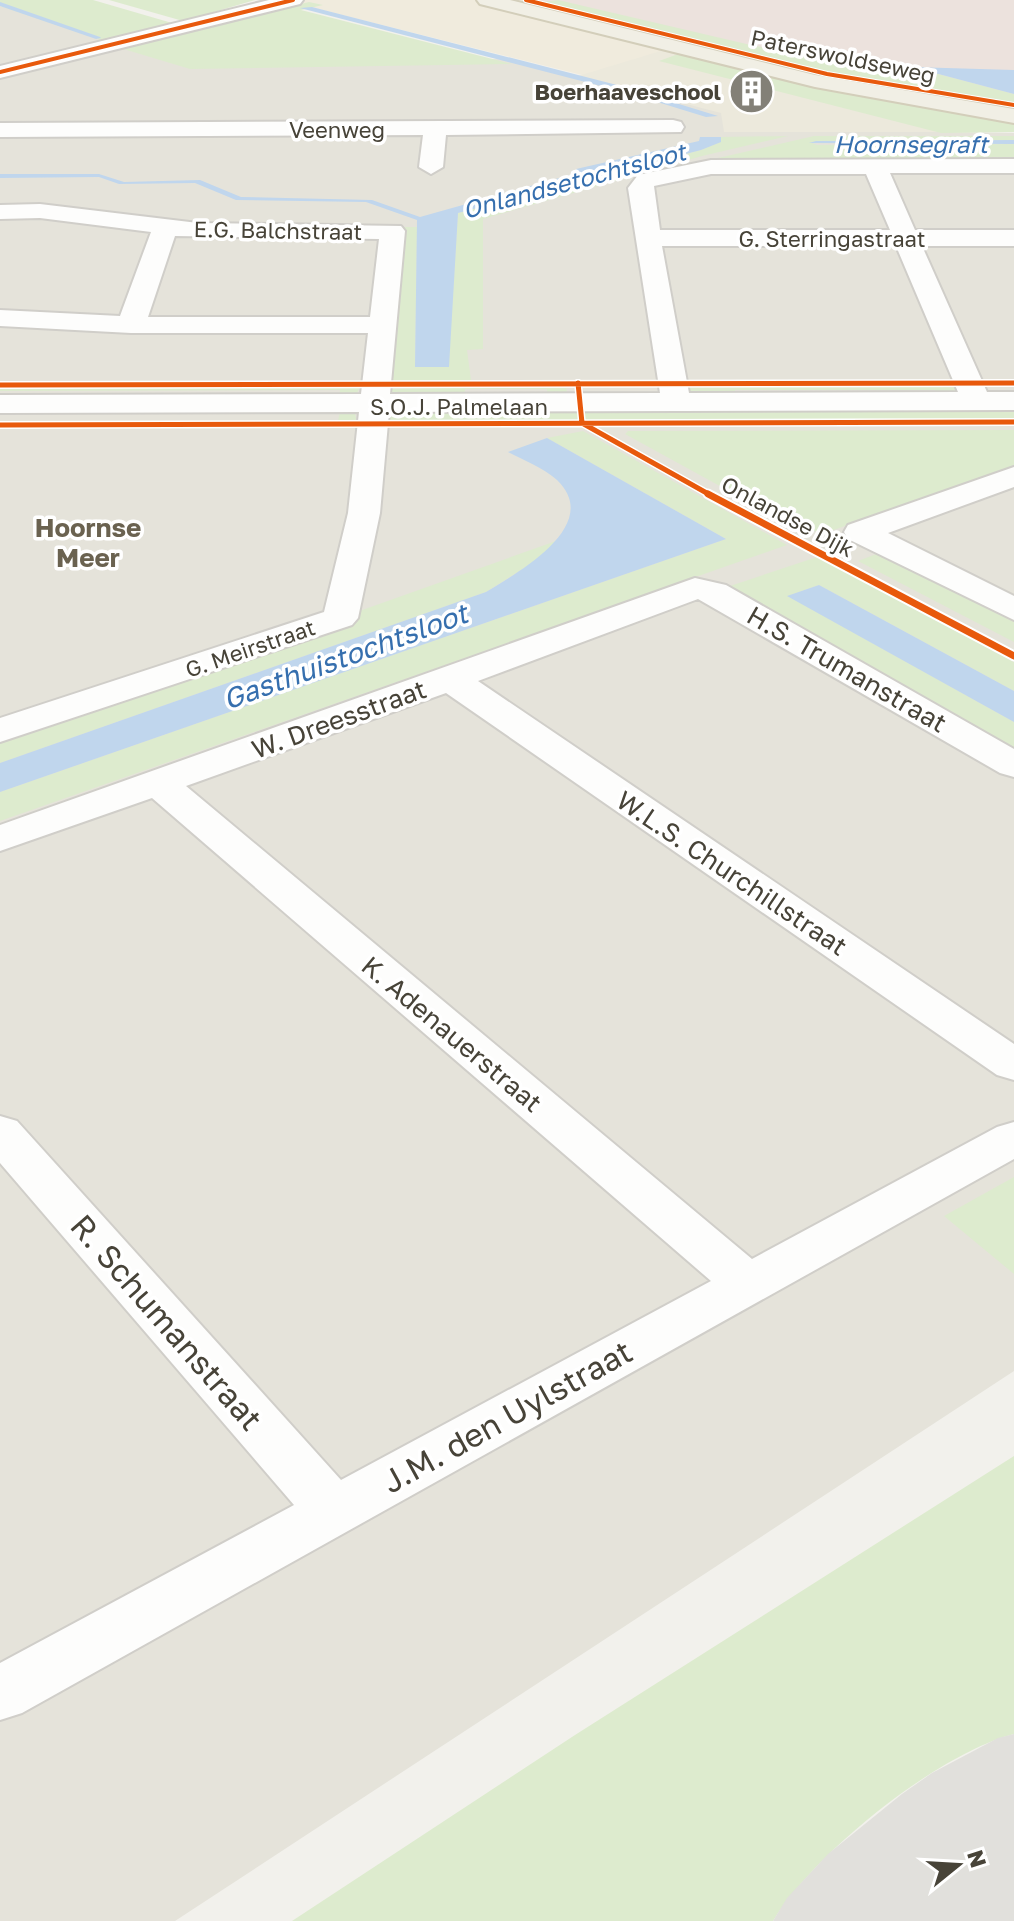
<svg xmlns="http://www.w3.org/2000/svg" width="1014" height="1921" viewBox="0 0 1014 1921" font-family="'Golos Text',sans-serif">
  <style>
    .residential { fill: #e5e3da }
    .commercial { fill: #f0ebdd }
    .education { fill: #ece9dc }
    .medical { fill: #ece2dd }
    .green { fill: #ddebce }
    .parking { fill: #e1e0dc }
    .water { fill: #c0d6ed }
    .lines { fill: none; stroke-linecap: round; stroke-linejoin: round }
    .stream { fill: #c0d6ed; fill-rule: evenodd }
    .minor-casing { stroke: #d0cec9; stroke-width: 4 }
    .major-casing { stroke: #d3ceba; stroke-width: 4 }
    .minor { fill: #fdfdfc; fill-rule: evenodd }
    .major { fill: #f1efe5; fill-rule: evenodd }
    .cycleway-far2-casing { stroke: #fff; stroke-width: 6 }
    .cycleway-far1-casing { stroke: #fff; stroke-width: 8 }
    .cycleway-casing { stroke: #fff; stroke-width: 11 }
    .cycleway-far2 { stroke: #e8590c; stroke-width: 4 }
    .cycleway-far1 { stroke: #e8590c; stroke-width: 5 }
    .cycleway { stroke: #e8590c; stroke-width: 7 }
    .labels { text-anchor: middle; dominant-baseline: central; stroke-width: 7; stroke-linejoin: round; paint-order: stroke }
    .far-street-label { font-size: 22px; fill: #474338; stroke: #fff }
    .far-poi-label { font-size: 22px; font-weight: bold; fill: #474338; stroke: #fff; text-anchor: end }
    .far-water-label { font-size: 24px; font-style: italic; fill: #366fae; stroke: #fff }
    .far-quarter-label { font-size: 26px; font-weight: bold; fill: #6a6250; stroke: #fff }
    .street-label { font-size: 26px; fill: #474338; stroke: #fff }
    .water-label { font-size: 28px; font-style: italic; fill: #366fae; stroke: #fff }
    .near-street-label { font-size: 32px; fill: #474338; stroke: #fff }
  </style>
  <rect width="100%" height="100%" fill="#f2f1ec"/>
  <path class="residential" d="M0 6 194 63 503 59 803 130 1014 133V1371L175 1921H0Z"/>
  <path class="commercial" d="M282 0H1014V127L774 123Z"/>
  <path class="education" d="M664 50 829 91 1014 132H724L721 113 578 76Z"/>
  <path class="medical" d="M526 0H1014V105L903 90 827 74Z"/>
  <path class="green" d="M0 0H93L172 23 101 40 0 6Z
    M109 0H255L183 21Z
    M558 0 755 46 912 67 1014 94V103L821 71 542 2Z
    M309 2 323 5 301 10 512 64 190 69 120 48Z
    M681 53 842 92 1014 119V132L941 133 659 61Z
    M788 136 702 156 483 219V349L467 350 471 380H386L398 227H417L415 366 448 367 458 213 701 150 720 142 721 137Z
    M814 136H1014V140L810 142 817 145 1014 144V158H899L900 163H850L847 159 718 158Z
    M566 386 568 399H548L547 389H465L464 399 393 395 385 389Z
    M957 386 958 392 939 398 935 390H735L737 399 688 395 680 387Z
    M360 387 356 395 339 399 340 390 0 391V388Z
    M1014 410V421H379L380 413Z
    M340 412 355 414 357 423 0 424V421H338Z
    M1014 430V466L828 532 800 530 625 434 628 431Z
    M583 431 787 545 0 821V792L726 539 547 438Z
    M556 541 537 560 486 592 0 763V739Z
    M879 553 1014 622V642L858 561Z
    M817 557 1014 662V691L819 585 788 596 1014 722V756L721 589Z
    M1014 1177V1274L944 1216Z
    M1014 1456V1734C937 1754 814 1853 773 1921H292L575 1735Z"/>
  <path class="parking" d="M1014 1734V1921H773L787 1898 828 1854 902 1794 932 1773 998 1738Z"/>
  <path class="water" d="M312 7 617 85 718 116 706 117 628 93 300 8Z
    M912 67 1014 70V94Z
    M700 137H721V142L701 150 458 213 449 367H415L417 220 366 202 236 200 195 183 119 184 99 177 0 178V174H99L124 182 200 180 241 197 372 200 420 217 577 173 576 169 699 141Z
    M1014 140V144L809 143 816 141Z
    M547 438 726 539 0 792V763L486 592C517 573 604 525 557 480 544 468 523 460 508 452Z
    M819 585 1014 691V722L787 596Z"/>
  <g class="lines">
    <path class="stream" d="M0 2 100 37 101 38 96 39 0 6Z"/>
    <defs>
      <path id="minor" d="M269 0H303L300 4 0 78V66Z
        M673 120 681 122 684 127 681 132 446 135 443 167 431 174 419 167 423 135 0 137V123Z
        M1014 159V173H890L915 230H1014V246H922L987 392H1014V410L389 412 380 513 358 618 352 625 0 742V718L324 612 348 513 359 412 0 413V395L361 394 368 333H131L0 326V310L120 316 151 232 40 218 0 219V205L40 204 198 223 401 226 405 231 390 394 660 393 628 188 638 175 711 160ZM711 174H866L890 230H660L654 186ZM175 236 379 239 370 317H148ZM662 246H896L958 392 689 393Z
        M1014 467V487L888 533 1014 596V620L848 539 844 532 848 525Z
        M695 578 726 585 1014 749V777L1000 773 698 599 478 681 1014 1044V1080L997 1075 446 693 186 786 752 1259 997 1127 1014 1122V1159L22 1713 0 1720V1663L294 1505 0 1163V1116L17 1121 341 1480 711 1281 152 798 0 851V825Z"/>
      <path id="major" d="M477 0H510L815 75 1014 109V123L815 87 480 4Z"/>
    </defs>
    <use href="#minor" class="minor-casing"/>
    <use href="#major" class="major-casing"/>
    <use href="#minor" class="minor"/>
    <use href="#major" class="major"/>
    <defs>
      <path id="cycleway-far2" d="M526 0 827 74 1014 105
        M0 72 293 0"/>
      <path id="cycleway-far1" d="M578 383 582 423 712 496
        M0 385 1014 383
        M0 425 1014 422"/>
      <path id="cycleway" d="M708 494 1014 656"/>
    </defs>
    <use href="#cycleway-far2" class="cycleway-far2-casing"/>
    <use href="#cycleway-far1" class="cycleway-far1-casing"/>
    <use href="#cycleway" class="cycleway-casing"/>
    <use href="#cycleway-far2" class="cycleway-far2"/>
    <use href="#cycleway-far1" class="cycleway-far1"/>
    <use href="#cycleway" class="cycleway"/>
  </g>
  <defs>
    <symbol id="building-disc" viewBox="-11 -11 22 22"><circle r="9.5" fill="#838077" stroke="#fff"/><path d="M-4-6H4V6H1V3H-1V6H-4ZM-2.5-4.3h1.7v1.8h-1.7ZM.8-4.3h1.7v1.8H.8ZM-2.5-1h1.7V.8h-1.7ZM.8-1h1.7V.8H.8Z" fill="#fff"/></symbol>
  </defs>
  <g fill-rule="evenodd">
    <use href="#building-disc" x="726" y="66" width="51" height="51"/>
  </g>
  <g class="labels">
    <g class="far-street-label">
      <text transform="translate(843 56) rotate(12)">Paterswoldseweg</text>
      <text x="337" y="129">Veenweg</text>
      <text transform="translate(278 230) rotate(1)">E.G. Balchstraat</text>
      <text x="832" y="238">G. Sterringastraat</text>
      <text x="459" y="406">S.O.J. Palmelaan</text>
      <text transform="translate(788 516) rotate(28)">Onlandse Dijk</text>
      <text transform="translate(250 648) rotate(-19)">G. Meirstraat</text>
    </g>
    <g class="far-poi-label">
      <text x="721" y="91">Boerhaaveschool</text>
    </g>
    <g class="far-water-label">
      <text x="911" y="143">Hoornsegraft</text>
      <text transform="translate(574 180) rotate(-15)">Onlandsetochtsloot</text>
    </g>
    <g class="far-quarter-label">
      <text x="88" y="527">Hoornse<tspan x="88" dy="30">Meer</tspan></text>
    </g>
    <g class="street-label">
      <text transform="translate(847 669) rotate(30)">H.S. Trumanstraat</text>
      <text transform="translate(339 719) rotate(-20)">W. Dreesstraat</text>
      <text transform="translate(732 873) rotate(34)">W.L.S. Churchillstraat</text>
      <text transform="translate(452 1034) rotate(40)">K. Adenauerstraat</text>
    </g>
    <g class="water-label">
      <text transform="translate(345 656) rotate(-20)">Gasthuistochtsloot</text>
    </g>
    <g class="near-street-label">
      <text transform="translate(167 1322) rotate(49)">R. Schumanstraat</text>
      <text transform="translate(507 1416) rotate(-29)">J.M. den Uylstraat</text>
    </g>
  </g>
  <g transform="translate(958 1865) rotate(72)" stroke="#ffffff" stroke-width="6" paint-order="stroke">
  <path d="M0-6L14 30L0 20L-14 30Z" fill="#474338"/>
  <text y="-12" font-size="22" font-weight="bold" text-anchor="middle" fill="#474338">N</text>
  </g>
</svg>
